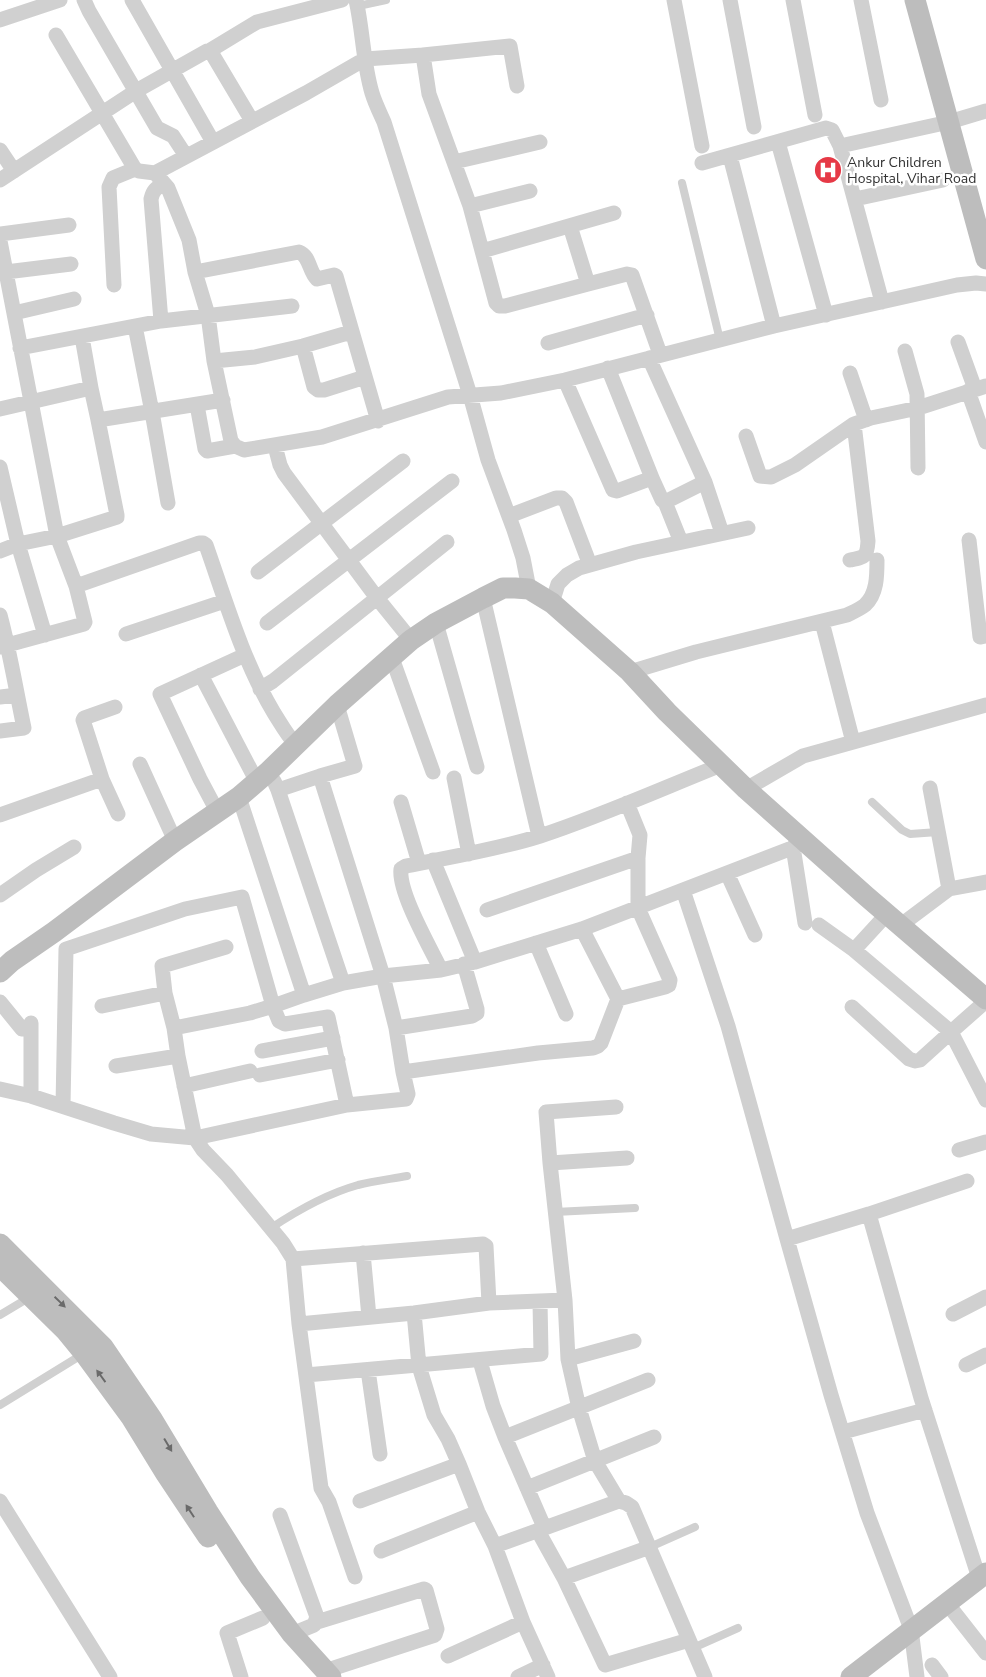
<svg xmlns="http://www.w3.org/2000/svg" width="986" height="1677" viewBox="0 0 986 1677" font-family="'Nunito Sans',sans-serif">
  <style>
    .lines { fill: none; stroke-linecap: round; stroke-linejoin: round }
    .lane { stroke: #d0d0d0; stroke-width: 8 }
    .street { stroke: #d0d0d0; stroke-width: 15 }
    .secondary { stroke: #bdbdbd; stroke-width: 21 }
    .oneway { fill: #6a6a6a }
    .labels { text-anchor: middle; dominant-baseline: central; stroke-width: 5; stroke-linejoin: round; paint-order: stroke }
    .poi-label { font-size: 14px; fill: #333; stroke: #fff; text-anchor: start }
  </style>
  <rect width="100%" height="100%" fill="#fff"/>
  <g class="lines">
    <path class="lane" d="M358 6 386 0
      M682 183 720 340
      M872 802 902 830 910 834 938 832
      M555 1212 635 1208
      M271 1228C298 1210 326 1194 358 1185 374 1181 391 1179 407 1176
      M0 1315 30 1297
      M0 1405 83 1354
      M650 1547 695 1527
      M693 1648 738 1628"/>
    <path class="street" d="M84 0 89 11 157 128 173 136 186 156
      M132 0 213 142
      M356 0C363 31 363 63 372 93 375 103 380 113 384 122L470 395 488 460 514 530 523 558 529 589
      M674 0 702 146
      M730 0 754 127
      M793 0 815 115
      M861 0 881 100
      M0 20 60 0
      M56 35 135 169 139 171 155 173
      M209 51 257 22 342 0
      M423 55 429 94 470 206 496 303 499 306H505L588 284
      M517 86 510 46 423 55 365 59 306 93 155 173 168 188 189 240 195 272 208 315 214 361 231 441 235 446 244 450 322 437 448 397 501 393 565 380 774 326 957 285 976 283 986 284
      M778 142 826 315
      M840 146 949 122 986 111
      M0 150 14 171
      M730 156 774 326
      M454 162 540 142
      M702 163 826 128 832 130 840 146 882 302
      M0 180 136 91 207 51 211 52 252 121
      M855 199 943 180
      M470 206 530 191
      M570 226 588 284 627 274 632 275 660 354
      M0 234 69 225
      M0 241 57 536 117 517V515L98 420
      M482 251 614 213
      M6 272 71 264
      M195 272 299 252C310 256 309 272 317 279L334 275 336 276 378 421
      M114 285 109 187 113 178 135 169
      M14 313 74 299
      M161 321 151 199C153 190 156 188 164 184
      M135 326 152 412 168 503
      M82 337 91 388
      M958 342 975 389
      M548 343 647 315
      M303 346 314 387 318 390H324L365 377
      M20 348 161 321 292 306
      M905 351 917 394 918 468
      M649 358 705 482 722 533
      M214 361 255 357 303 346 351 332
      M608 368 652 478
      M850 373 866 420
      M565 380 613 490 617 491 652 478 662 500 665 502 705 482
      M968 391 986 442
      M197 405 205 449 207 451 235 446
      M0 409 91 388 98 420 223 400
      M746 436 760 476 771 477 795 465 854 424 871 418 918 408 986 386
      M275 446 280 465 284 473 377 598 411 640
      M0 467 18 544 45 635
      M665 502 681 542
      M509 516 556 498H562L566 502 587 557
      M969 540 980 637 986 636
      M0 551 18 544 57 536 76 586
      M850 560C865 557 867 557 868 541L854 424
      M258 572 403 461
      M483 598 539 836
      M552 603 558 584 567 575 579 568 636 552 748 528
      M0 615C10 652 16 690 24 728L0 731
      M822 622 853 742
      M267 623 452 481
      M436 623 477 767
      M126 634 225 601
      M0 647 84 624 85 622 76 586 199 543H203L206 545C226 602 243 661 274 713 281 724 287 735 296 745
      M392 658 433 772
      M630 672 696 652 847 615C853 612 860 609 865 605 877 594 877 576 877 560
      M201 675 257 782
      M260 689 273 681 447 542
      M0 697 17 695
      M140 764 175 841
      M721 765C661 789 601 816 540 836 496 850 450 857 406 866L401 869C398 892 430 947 441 970L475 962 582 929 805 843
      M320 776 355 766 337 705
      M454 778 469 854
      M102 779 83 720 84 718 115 707
      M274 781 278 790 343 983
      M930 788 949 889
      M746 789 803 756 986 705
      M278 790 320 776 383 976 343 983 304 995
      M401 802 419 863
      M217 811 200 779 160 694 245 655
      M0 815 102 779 118 814
      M793 847 805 923
      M433 860 475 962
      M727 873 755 935
      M683 890 728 1026 787 1239
      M0 895 36 870 74 847
      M487 910 638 858
      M819 925 854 950 951 1032 986 1001
      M901 925 949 889 986 882
      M582 929 618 999
      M536 943 566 1014
      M226 947 162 966 165 993 174 1028 178 1056 195 1138 347 1105 406 1099 408 1094 403 1072
      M854 950 887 914
      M441 970 383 976 396 1028 403 1072 538 1053 593 1048 598 1046 601 1043 618 999 665 987 669 985 670 980 638 908V858L640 835 627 803
      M0 1002 22 1029
      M102 1006 165 993
      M852 1007 909 1059 915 1061 920 1060 951 1032 986 1100
      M174 1028 250 1013 273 1006 279 1021 285 1024 328 1017 347 1105
      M396 1028 472 1016 477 1013V1009L464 964
      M262 1051 333 1038
      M116 1066 178 1056
      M260 1075 338 1060
      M184 1086 250 1071
      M0 1089 31 1096 114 1123 151 1134 195 1138 203 1150 227 1175 283 1243 293 1259 299 1324 321 1488 329 1502 355 1577
      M31 1096V1023
      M63 1106 66 949 185 909 242 897 273 1006 304 995 239 797
      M959 1150 986 1142
      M550 1163 627 1158
      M869 1214 967 1181
      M363 1253 369 1317
      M293 1259 483 1244 486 1246 489 1303
      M565 1300 550 1163 546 1112 616 1107
      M414 1313 419 1366 434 1415 448 1439 459 1464
      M953 1314 986 1297
      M299 1324 414 1313 489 1303 565 1300 568 1359 579 1408 595 1461 619 1501
      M568 1359 634 1341
      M480 1361 493 1406 505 1437
      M966 1365 986 1355
      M368 1370 380 1454
      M306 1375 541 1354 540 1302
      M843 1432 925 1410
      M527 1488 654 1437
      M0 1501 110 1677
      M360 1501 459 1464 478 1512 495 1546
      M280 1515 317 1617 314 1625 292 1634
      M544 1527 505 1437 648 1380
      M538 1531 564 1578 605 1665 689 1640
      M381 1551 478 1512
      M564 1578 650 1547
      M946 1602 986 1653
      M317 1622 424 1589 426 1590 437 1629 435 1635 325 1671
      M448 1656 523 1622
      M932 1665 941 1677
      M241 1677 227 1633 263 1618
      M518 1677 543 1665
      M548 1677 523 1622 495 1546 619 1501 626 1503 632 1507 705 1677
      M917 1677 911 1629 867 1513 831 1395 787 1239 869 1214 921 1398 979 1578"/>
    <path class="secondary" d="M915 0 986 259
      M0 972 12 961 54 932 175 841 239 797 268 772 337 705 411 640 436 623 483 598 503 588H515L529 589 552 603 630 672 667 712 746 789 866 896 986 999
      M0 1244 103 1347 152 1419 208 1512 250 1577 292 1634 331 1677
      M0 1266 66 1331 84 1353 131 1417 166 1474 208 1537
      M851 1677 986 1573"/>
  </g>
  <defs><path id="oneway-solid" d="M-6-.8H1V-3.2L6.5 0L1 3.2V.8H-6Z" transform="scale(1.25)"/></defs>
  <g class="oneway">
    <use href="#oneway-solid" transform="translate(60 1302) rotate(44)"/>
    <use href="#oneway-solid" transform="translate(101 1376) rotate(-126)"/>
    <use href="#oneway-solid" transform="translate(168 1445) rotate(59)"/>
    <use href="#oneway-solid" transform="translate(190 1511) rotate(-123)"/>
  </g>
  <defs>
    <symbol id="hospital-disc" viewBox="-11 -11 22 22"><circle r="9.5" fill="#e63946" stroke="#fff"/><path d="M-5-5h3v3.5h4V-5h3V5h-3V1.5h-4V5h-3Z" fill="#fff"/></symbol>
  </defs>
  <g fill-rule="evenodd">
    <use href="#hospital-disc" x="812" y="154" width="32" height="32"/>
  </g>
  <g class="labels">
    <g class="poi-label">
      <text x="847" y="162">Ankur Children<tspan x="847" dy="16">Hospital, Vihar Road</tspan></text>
    </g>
  </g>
</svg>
